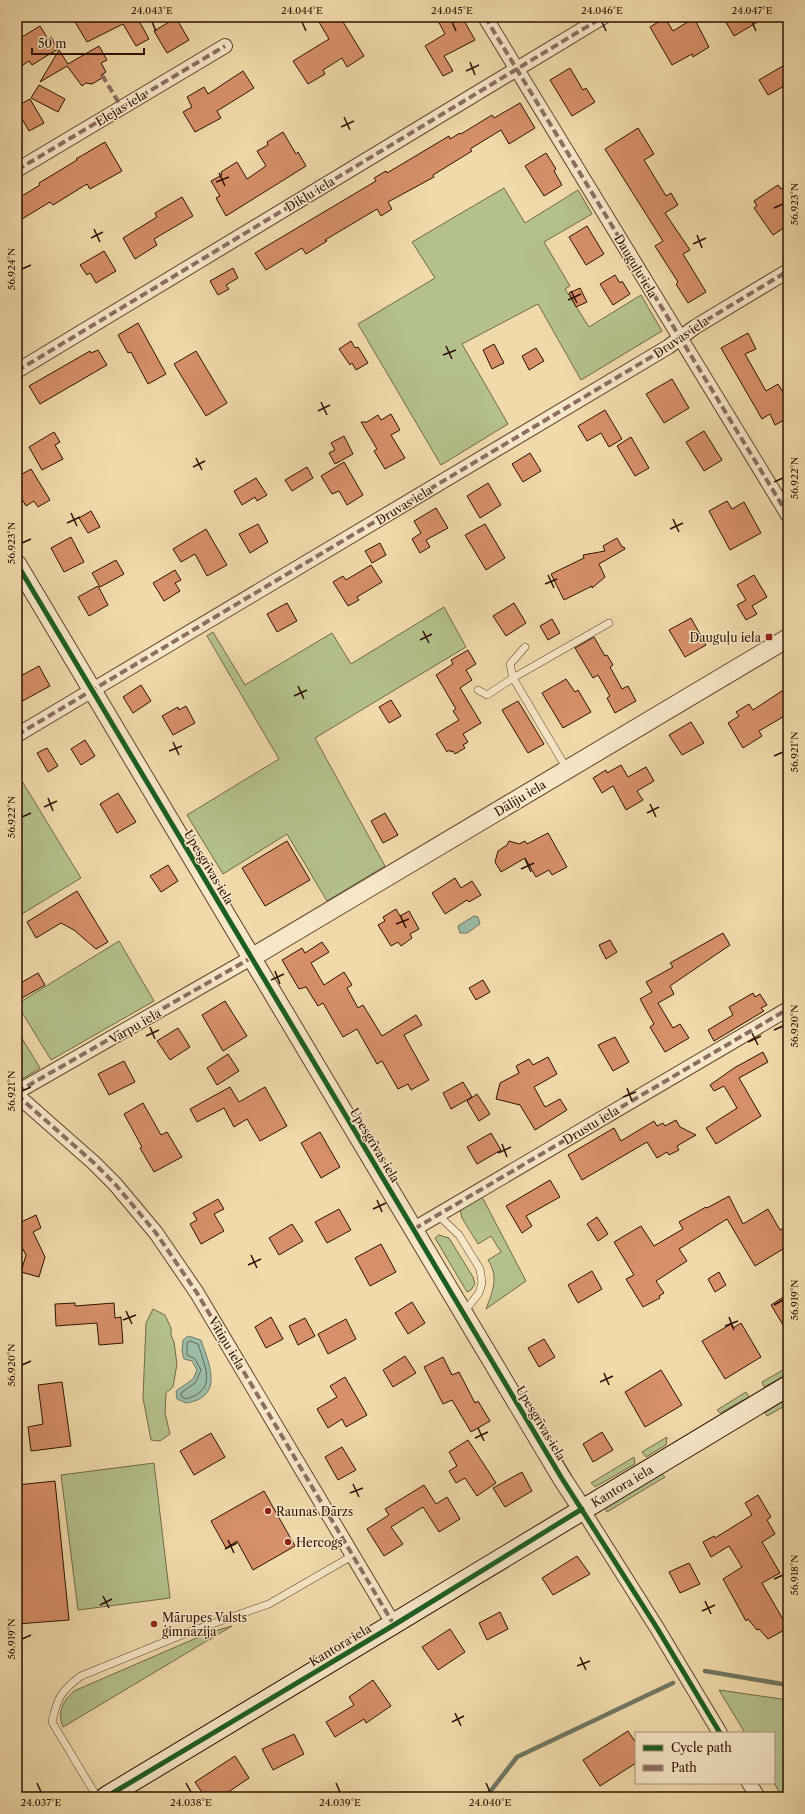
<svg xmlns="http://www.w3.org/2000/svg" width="805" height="1814" viewBox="0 0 805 1814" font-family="'Libre Caslon Text',serif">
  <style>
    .green { fill: #b4c18d; stroke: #716946 }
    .water { fill: #9bbba6; stroke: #6f7764 }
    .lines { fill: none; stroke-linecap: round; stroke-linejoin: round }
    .shore { stroke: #646653; stroke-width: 1 }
    .stream { stroke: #6f7764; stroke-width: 4.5 }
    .building { fill: #d79069; stroke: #2e1100 }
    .service-casing { stroke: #5f432a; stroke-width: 8 }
    .minor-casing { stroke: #5f432a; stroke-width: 16 }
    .tertiary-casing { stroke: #5f432a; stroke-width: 20 }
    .secondary-casing { stroke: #2e1100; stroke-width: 22 }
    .service { stroke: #f6e7c8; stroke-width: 7 }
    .minor { stroke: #f6e7c8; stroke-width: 14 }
    .tertiary { stroke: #f6e7c8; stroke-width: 18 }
    .secondary { stroke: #f6e7c8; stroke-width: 20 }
    .quiet { stroke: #8d6e63; stroke-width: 4; stroke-dasharray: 8 4; stroke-linecap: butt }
    .cycleway-casing { stroke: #f6e7c8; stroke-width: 8 }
    .cycleway { stroke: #1b5e20; stroke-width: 5 }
    .ticks { fill: none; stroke: #2e1100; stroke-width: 1.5 }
    .poi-dot { fill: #8f2418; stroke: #f6e7c8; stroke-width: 1.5 }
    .labels { text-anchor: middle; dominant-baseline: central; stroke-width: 3; stroke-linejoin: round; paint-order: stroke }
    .street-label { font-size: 12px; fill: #2e1100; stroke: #f6e7c8 }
    .poi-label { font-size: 12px; fill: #2e1100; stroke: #f6e7c8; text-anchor: start }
    .neatline { fill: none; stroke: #2e1100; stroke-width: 1.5 }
    .ticks-label { font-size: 10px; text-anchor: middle; fill: #2e1100 }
  </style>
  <rect width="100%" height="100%" fill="#f1daaa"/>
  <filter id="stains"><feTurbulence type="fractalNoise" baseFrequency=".005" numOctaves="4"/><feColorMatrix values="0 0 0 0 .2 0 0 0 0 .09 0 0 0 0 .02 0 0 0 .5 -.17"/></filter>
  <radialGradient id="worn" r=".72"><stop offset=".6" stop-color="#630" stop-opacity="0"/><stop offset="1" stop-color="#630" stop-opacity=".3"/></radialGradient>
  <path class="green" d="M504 188 525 223 578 190 592 214 544 242 570 286 565 289 589 327 641 295 662 331 581 380 538 304 462 344 508 424 441 465 358 324 435 278 412 242Z
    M444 607 466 647 315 738 385 866 327 901 287 834 223 874 187 815 279 759 207 636 213 632 245 685 332 633 351 664Z
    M17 773 81 878 17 917Z
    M119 941 154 1001 51 1060 17 1004Z
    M17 1030 40 1068 17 1082Z
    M481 1195 526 1281 486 1309C493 1291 499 1277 488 1260L501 1252 491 1236 478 1244 462 1218 460 1209Z
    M439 1235 449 1238 473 1277 475 1284 471 1290 467 1292 435 1238Z
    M153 1309 165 1315 171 1328V1335L174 1342 177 1364 173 1387 166 1393 165 1413 170 1434 160 1441 151 1440 143 1398 146 1323Z
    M788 1367V1374L764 1387 762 1382Z
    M746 1392 749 1397 720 1413 717 1410Z
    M788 1398V1404L767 1416 765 1412Z
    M543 1427 572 1476 570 1477 541 1428Z
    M667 1437 666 1445 646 1457 642 1452Z
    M634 1457 635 1464 595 1487 591 1483Z
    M154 1463 170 1598 78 1610 61 1475Z
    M662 1474 665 1477 607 1512 605 1507Z
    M232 1626 63 1727C57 1712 63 1701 74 1691L208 1633Z
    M719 1690 788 1700V1797H782L774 1783V1733H745Z"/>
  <path class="water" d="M474 916 478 917 480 924 467 933H460L458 926Z
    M188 1336 201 1340C206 1356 221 1386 201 1398 197 1401 191 1402 186 1403L177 1399 176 1391 193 1379 197 1370 192 1361 184 1359 182 1351 183 1340Z"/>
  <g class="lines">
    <path class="shore" d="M190 1341 198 1344C205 1367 218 1390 186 1399L181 1396V1393L196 1382 201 1370 195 1359 187 1355V1343Z"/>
    <path class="stream" d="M705 1671 788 1685
      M486 1797 517 1757 673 1683"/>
  </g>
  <path class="building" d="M72 17H137L149 39 136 46 123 24 87 42Z
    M316 17H340L364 56 347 67 342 58 323 70 325 74 308 84 293 61 329 39Z
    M436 17H462L475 40 444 56 453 71 443 76 425 46 445 34Z
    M723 17H766L734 36Z
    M176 18 189 40 167 53 154 31Z
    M665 18 673 31 694 18 709 47 693 57 692 54 672 65 650 27Z
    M40 26 48 39 51 37 58 49 32 65 29 61 17 69V40Z
    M99 46 107 60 101 63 106 72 101 75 102 78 92 84 86 83 82 86 67 66 40 82 59 50 68 64Z
    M788 63V84L768 95 759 80Z
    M570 68 583 90 586 88 595 102 572 116 550 80Z
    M243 71 254 88 217 111 221 118 195 132 183 112 192 107 187 97 204 87 208 94Z
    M39 85 65 99 58 112 31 98Z
    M30 99 44 123 29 131 17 110V106Z
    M520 103 535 128 509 144 501 130 470 149 472 151 433 175 434 177 388 202 392 209 381 216 377 209 325 240 327 241 306 254 302 248 266 270 255 253 376 181 374 178 386 171 387 173 449 136 450 139 460 133 461 134 492 115 494 118Z
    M638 128 654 154 644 160 666 196 671 193 678 205 665 213 690 250 683 254 706 292 688 303 676 284 678 282 655 246 663 241 605 149Z
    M283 132 296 154 298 152 306 166 226 216 216 198 220 196 211 181 222 175 221 172 237 162 247 179 266 166 257 151 268 145 267 142Z
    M105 142 122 171 90 189 87 184 53 205 50 202 17 222V199L40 185 39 183 77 160 76 159Z
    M546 153 556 169 554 171 562 185 544 196 525 166Z
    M788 184V225L773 235 754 208 757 206 754 201 778 185 781 189Z
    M182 197 193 216 154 239 157 245 135 259 123 238 157 217 155 213Z
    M587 226 604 254 586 265 569 237Z
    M104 251 116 271 96 283 90 273 87 275 80 265Z
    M233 268 238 278 226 285 229 289 218 295 210 281Z
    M615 275 620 283 622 281 630 294 613 305 600 284Z
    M580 288 587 302 576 307 569 293Z
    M138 323 166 374 148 384 131 352 128 353 118 335Z
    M748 333 756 349 745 354 766 391 778 384 788 401V418L775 425 770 414 762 419 721 348Z
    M351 341 355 348 358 347 368 363 356 370 352 363 350 365 339 349Z
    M494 344 504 363 492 369 483 350Z
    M536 348 544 361 529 370 522 356Z
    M98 350 107 365 40 404 29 386 90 351 91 353Z
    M196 351 227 403 206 416 174 364Z
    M672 379 689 408 664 423 646 394Z
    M605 410 622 439 609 447 601 433 587 441 578 426Z
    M391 414 400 430 391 435 405 458 385 469 374 451 377 449 361 422H367L378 415 381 420Z
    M704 431 722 460 704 471 686 442Z
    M54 432 60 442 55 445 63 459 42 470 29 447Z
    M344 436 353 454 335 464 329 453 335 450 331 443Z
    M631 437 649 468 635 476 617 446Z
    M530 453 541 471 523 482 512 464Z
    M344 462 363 495 347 505 339 491 332 494 321 476Z
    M307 467 313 478 292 491 285 480Z
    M31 469 50 500 38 507 34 501 26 506 17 491V477Z
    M256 478 267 495 257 501 255 497 242 505 234 491Z
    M488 483 501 505 480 518 467 496Z
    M727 501 732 509 744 502 761 533 730 550 709 511Z
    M436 508 448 528 426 540 430 547 420 553 412 539 421 533 414 521Z
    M91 511 100 527 88 533 79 518Z
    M258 524 268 542 250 553 239 534Z
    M485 524 505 558 486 570 465 535Z
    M206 529 227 565 207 576 195 554 181 562 173 549Z
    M71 537 84 562 64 572 51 548Z
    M617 538 622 547H624L625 549 599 564 605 577 592 588V586L564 600 551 574 584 558 583 555 605 551 603 546Z
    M380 543 386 555 372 563 365 551Z
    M116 560 124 574 100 587 92 573Z
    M371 565 382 582 357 597 359 600 348 606 333 582 343 576 346 580Z
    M175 570 181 580 175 583 180 591 164 601 153 583Z
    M754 575 767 597 752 606 757 614 746 620 737 605 746 600 737 585Z
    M98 586 108 605 89 616 78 597Z
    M287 603 297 621 277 632 267 614Z
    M514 603 526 623 506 636 493 616Z
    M691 618 706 645 685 657 669 630Z
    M552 619 560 633 548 640 540 626Z
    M594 637 605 656 607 655 613 665 610 667 622 689 628 686 636 701 615 713 607 698 610 696 598 675 593 678 575 648Z
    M468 650 476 664 466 670 472 680 460 688 481 723 463 734 468 742 463 745 465 748 455 754 453 751 451 752 450 750 447 752 436 734 459 720 453 711 456 709 436 675 453 664 451 660Z
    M39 666 50 686 17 704V678Z
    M566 679 575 692 578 690 591 712 563 728 542 693Z
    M141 685 151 701 133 713 123 697Z
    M788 687V714L759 731 762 736 743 748 728 723 739 716 736 712 749 704 753 710Z
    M391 700 401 716 389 723 379 707Z
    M518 701 544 744 528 753 502 710Z
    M186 706 195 723 173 735 162 716 178 707 179 710Z
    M691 722 704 743 682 755 669 735Z
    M85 740 95 756 81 765 71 749Z
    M47 748 58 766 48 772 37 753Z
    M621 765 628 777 646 767 654 781 637 791 643 800 626 810 613 786 602 793 593 778 606 770 607 773Z
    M118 793 136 822 117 833 100 804Z
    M385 813 398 835 383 843 371 821Z
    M548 833 567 867 552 875 549 870 536 877 525 858 501 872 495 862 498 851 507 845 509 841 519 844 525 841 527 844Z
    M287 841 310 880 265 906 242 868Z
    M168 865 178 881 161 892 150 876Z
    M455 878 461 888 472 881 481 895 469 902 467 900 445 914 432 893Z
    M77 891 108 942 96 949 74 930 61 923 36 938 27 922Z
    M396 909 400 916 409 911 419 929 410 934 412 938 401 946 398 942 391 946 378 925 385 921 383 917Z
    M723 933 730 945 670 986 674 994 658 1003 673 1028 680 1024 689 1038 665 1052 650 1027 654 1024 640 999 652 992 646 982 673 967 670 963Z
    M610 940 617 952 606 959 599 945Z
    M322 942 329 952 311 963 324 985 344 972 352 985 347 988 358 1008 363 1005 382 1036 416 1015 422 1025 404 1035 429 1080 411 1090 408 1084 398 1089 382 1061 377 1064 357 1029 343 1037 323 1003 318 1006 306 987 299 989 282 960 302 948 305 953Z
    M38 973 45 985 22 998 17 990V985Z
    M483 980 490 992 476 1000 469 988Z
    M753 993 755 997 760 994 767 1005 761 1008 764 1011 714 1041 708 1030 733 1015 729 1007Z
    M225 1001 247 1036 223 1051 202 1015Z
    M178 1028 190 1047 170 1060 157 1041Z
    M615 1037 629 1062 613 1071 598 1045Z
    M763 1052 768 1062 739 1078 761 1116 716 1144 706 1128 737 1108 724 1086 714 1091 710 1085 734 1068Z
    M228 1054 239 1071 217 1085 207 1068Z
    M548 1057 557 1074 534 1087 545 1107 560 1099 567 1110 535 1130 520 1105 496 1099 500 1083 519 1073 516 1066 529 1059 533 1065Z
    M124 1061 135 1082 109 1095 98 1074Z
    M463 1082 472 1097 451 1109 443 1093Z
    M230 1087 239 1102 265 1087 287 1126 260 1141 247 1119 234 1127 224 1108 197 1122 190 1109Z
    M477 1094 490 1114 479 1121 467 1101Z
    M143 1103 161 1135 167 1132 182 1157 154 1172 140 1148 142 1147 124 1114Z
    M676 1120 680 1127 696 1135 677 1146 679 1150 669 1155 667 1152 657 1158 647 1142 582 1180 568 1155 614 1128 621 1141 654 1121 657 1126 663 1123 665 1126Z
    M320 1132 340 1167 321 1178 301 1143Z
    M491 1133 501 1150 477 1164 467 1147Z
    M550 1180 560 1197 526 1216 532 1226 522 1233 506 1206Z
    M729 1196 743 1224 768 1209 780 1230 784 1228 788 1235V1246L755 1266 727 1219 679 1249 687 1261 656 1281 664 1293 659 1296 660 1298 643 1307 626 1279 634 1275 614 1242 641 1226 654 1246 683 1229 679 1222 706 1207 707 1208Z
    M218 1199 224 1209 214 1214 224 1231 201 1244 190 1224 197 1220 193 1213Z
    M339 1209 351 1230 327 1243 315 1222Z
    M36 1215 41 1228 33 1232 45 1257 39 1277 21 1272 26 1255 17 1238V1224Z
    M597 1217 608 1234 598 1241 587 1224Z
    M292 1224 303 1241 279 1255 269 1238Z
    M381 1244 396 1272 370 1286 355 1258Z
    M592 1271 602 1289 578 1303 568 1285Z
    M719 1272 726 1285 715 1292 708 1279Z
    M788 1294V1333L771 1305Z
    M412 1302 425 1323 408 1334 395 1313Z
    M75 1303V1306L114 1303 115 1318 121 1317 123 1343 99 1345 97 1323 56 1326 55 1304Z
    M271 1317 283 1339 266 1348 255 1327Z
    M305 1318 315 1336 298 1345 289 1326Z
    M346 1319 356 1339 328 1354 318 1334Z
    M741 1323 761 1357 725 1379 702 1341 731 1324 733 1328Z
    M544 1339 555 1357 539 1367 528 1348Z
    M405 1356 416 1373 393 1387 383 1370Z
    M443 1357 452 1375 459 1372 475 1403 478 1401 490 1421 471 1432 452 1400 443 1404 424 1367Z
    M661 1370 682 1405 645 1427 625 1392Z
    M345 1377 367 1415 346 1427 342 1419 328 1428 317 1409 337 1397 330 1386Z
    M62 1382 71 1446 31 1451 28 1427 43 1424 38 1385Z
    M602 1432 613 1450 593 1462 583 1444Z
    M211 1433 225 1457 194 1475 180 1451Z
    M468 1440 496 1483 477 1496 465 1478 456 1483 449 1471 457 1466 449 1452Z
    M342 1447 356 1470 338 1480 325 1457Z
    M522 1472 532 1491 505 1507 493 1488Z
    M55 1481 69 1620 17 1624V1485Z
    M424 1485 436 1504 447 1497 460 1519 439 1532 423 1507 391 1527 403 1544 384 1556 367 1529 389 1515 385 1509Z
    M264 1491 295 1546 253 1570 237 1541 226 1548 211 1521Z
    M758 1495 771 1517 767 1520 775 1534 762 1542 780 1573 762 1583 788 1628 768 1639 759 1629 757 1630 748 1619 746 1621 723 1579 742 1567 729 1546 711 1557 703 1542 714 1536 715 1538 752 1515 745 1503Z
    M577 1556 590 1574 553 1595 542 1578Z
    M689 1563 700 1584 680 1593 669 1572Z
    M500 1612 508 1629 487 1640 479 1623Z
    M450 1629 465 1652 438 1670 422 1647Z
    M373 1680 391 1706 366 1723 364 1719 335 1737 326 1722 354 1705 349 1697Z
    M628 1731 636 1743V1763L600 1786 583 1760Z
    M294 1734 304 1754 273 1770 262 1749Z
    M235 1756 249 1778 221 1797H205L195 1782Z"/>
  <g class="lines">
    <defs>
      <path id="service" d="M478 690 487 695 513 678 510 664 525 647
        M567 769 513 678 609 623
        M438 1215 459 1235 480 1269 482 1283 479 1293 464 1312
        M97 1797 52 1722C57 1698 62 1690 81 1676L189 1632 269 1604 352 1556"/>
      <path id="minor" d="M485 17 788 515
        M17 170 225 46
        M17 371 603 17
        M17 735 668 347 695 327 788 271
        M17 1092 251 958
        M17 1095 94 1163 115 1184 156 1233 197 1293 394 1625
        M414 1229 788 1009
        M582 1509 657 1628 720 1733
        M749 1783 758 1797"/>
      <path id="tertiary" d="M17 564 561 1477 582 1509
        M251 958 788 638"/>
      <path id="secondary" d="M106 1797 788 1386"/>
    </defs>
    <use href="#service" class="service-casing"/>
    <use href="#minor" class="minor-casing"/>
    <use href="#tertiary" class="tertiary-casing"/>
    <use href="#secondary" class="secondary-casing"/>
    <use href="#service" class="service"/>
    <use href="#minor" class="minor"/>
    <use href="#tertiary" class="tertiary"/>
    <use href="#secondary" class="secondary"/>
    <path class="quiet" d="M485 17 788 515
      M102 75 122 108
      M17 170 225 46
      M17 371 603 17
      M17 735 668 347 695 327 788 271
      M17 1092 251 958
      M17 1095 94 1163 115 1184 156 1233 197 1293 394 1625
      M414 1229 788 1009"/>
    <defs>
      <path id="cycleway" d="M17 564 561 1477 657 1628 720 1733
        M106 1797 394 1625 582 1509"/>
    </defs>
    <use href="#cycleway" class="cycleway-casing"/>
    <use href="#cycleway" class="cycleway"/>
  </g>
  <path class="ticks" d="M152 22 156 31M302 22 306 31M452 22 456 31M602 22 606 31M752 22 756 31M470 62 475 75M466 71 479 65M344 117 350 130M341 127 354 121M219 173 225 186M216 182 229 177M774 208 783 204M94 229 100 242M697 235 702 248M91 238 103 232M693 244 706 238M22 269 31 265M571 291 577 303M568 300 581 294M446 346 452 359M443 355 456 350M321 402 327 415M318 411 330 405M196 458 202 470M193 467 205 461M774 482 783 478M71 513 77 526M673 519 679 532M67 523 80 517M670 529 683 523M22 543 31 539M548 575 554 588M545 584 557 579M423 631 429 643M420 640 432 634M298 686 304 699M294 696 307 690M173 742 179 755M169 751 182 746M774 756 783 752M48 798 53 811M650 804 656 817M44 807 57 801M647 813 659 807M22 817 31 813M525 859 531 872M521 869 534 863M400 915 406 928M396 924 409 919M275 971 280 984M271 980 284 974M150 1027 155 1039M774 1030 783 1026M752 1033 758 1045M146 1036 159 1030M748 1042 761 1036M627 1088 632 1101M22 1091 31 1087M623 1097 636 1092M502 1144 507 1157M498 1153 511 1147M377 1200 382 1212M373 1209 386 1203M251 1255 257 1268M248 1265 261 1259M774 1305 783 1300M126 1311 132 1324M729 1317 734 1330M123 1320 136 1315M725 1326 738 1321M22 1365 31 1361M604 1373 609 1385M600 1382 613 1376M478 1428 484 1441M475 1438 488 1432M353 1484 359 1497M350 1493 363 1488M228 1540 234 1553M225 1549 237 1543M774 1579 783 1575M103 1596 109 1608M705 1601 711 1614M100 1605 112 1599M702 1611 715 1605M22 1639 31 1635M580 1657 586 1670M577 1666 590 1661M455 1713 461 1726M452 1722 464 1716M37 1783 41 1792M186 1783 191 1792M336 1783 340 1792M486 1783 490 1792"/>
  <g class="poi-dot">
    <rect x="765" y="633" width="8" height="8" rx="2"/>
    <circle cx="268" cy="1511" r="4"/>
    <circle cx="288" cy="1542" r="4"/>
    <circle cx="154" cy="1624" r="4"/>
  </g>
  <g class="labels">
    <g class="street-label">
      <text transform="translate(121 108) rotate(-31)">Elejas iela</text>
      <text transform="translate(310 194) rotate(-31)">Dikļu iela</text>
      <text transform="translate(636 266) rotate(59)">Dauguļu iela</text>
      <text transform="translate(681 337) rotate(-34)">Druvas iela</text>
      <text transform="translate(404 505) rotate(-31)">Druvas iela</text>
      <text transform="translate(520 798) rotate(-31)">Dāliju iela</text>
      <text transform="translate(209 867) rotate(59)">Upesgrīvas iela</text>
      <text transform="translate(135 1026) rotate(-30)">Vārpu iela</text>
      <text transform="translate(591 1125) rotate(-31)">Drustu iela</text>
      <text transform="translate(375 1145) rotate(59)">Upesgrīvas iela</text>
      <text transform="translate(227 1343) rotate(59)">Vītiņu iela</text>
      <text transform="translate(541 1423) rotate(59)">Upesgrīvas iela</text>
      <text transform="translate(622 1486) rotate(-31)">Kantora iela</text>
      <text transform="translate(340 1645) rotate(-31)">Kantora iela</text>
    </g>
    <g class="poi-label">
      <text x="761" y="637" text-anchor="end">Dauguļu iela</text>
      <text x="276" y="1511">Raunas Dārzs</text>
      <text x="296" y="1542">Hercogs</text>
      <text x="162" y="1617">Mārupes Valsts<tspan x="162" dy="14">ģimnāzija</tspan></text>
    </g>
  </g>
  <rect width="805" height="1814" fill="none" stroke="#f1daaa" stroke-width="44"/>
  <rect x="635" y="1732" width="140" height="52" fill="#f6e7c8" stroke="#a69178"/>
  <rect x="643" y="1745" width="20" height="6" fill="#1b5e20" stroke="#a69178"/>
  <text x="671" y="1752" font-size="12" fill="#2e1100">Cycle path</text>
  <rect x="643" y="1765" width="20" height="6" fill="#8d6e63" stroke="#a69178"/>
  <text x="671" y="1772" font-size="12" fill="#2e1100">Path</text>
  <path d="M32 48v6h112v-6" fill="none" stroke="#2e1100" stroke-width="2"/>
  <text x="38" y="48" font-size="12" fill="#2e1100" stroke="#f6e7c8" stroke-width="3" paint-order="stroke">50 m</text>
  <rect x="22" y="22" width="761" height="1770" class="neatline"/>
  <g class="ticks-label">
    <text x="152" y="14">24.043°E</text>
    <text x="302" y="14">24.044°E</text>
    <text x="452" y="14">24.045°E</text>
    <text x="602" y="14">24.046°E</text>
    <text x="752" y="14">24.047°E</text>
    <text transform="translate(794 204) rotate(-90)" y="4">56.923°N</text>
    <text transform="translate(11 269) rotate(-90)" y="4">56.924°N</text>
    <text transform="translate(794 478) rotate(-90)" y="4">56.922°N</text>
    <text transform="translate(11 543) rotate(-90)" y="4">56.923°N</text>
    <text transform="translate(794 752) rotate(-90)" y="4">56.921°N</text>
    <text transform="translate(11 817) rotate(-90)" y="4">56.922°N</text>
    <text transform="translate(794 1026) rotate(-90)" y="4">56.920°N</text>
    <text transform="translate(11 1091) rotate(-90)" y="4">56.921°N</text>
    <text transform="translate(794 1300) rotate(-90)" y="4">56.919°N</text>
    <text transform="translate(11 1365) rotate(-90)" y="4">56.920°N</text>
    <text transform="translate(794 1575) rotate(-90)" y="4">56.918°N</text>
    <text transform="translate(11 1639) rotate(-90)" y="4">56.919°N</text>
    <text x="41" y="1806">24.037°E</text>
    <text x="191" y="1806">24.038°E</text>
    <text x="340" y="1806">24.039°E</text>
    <text x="490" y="1806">24.040°E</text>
  </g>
  <rect width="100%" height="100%" filter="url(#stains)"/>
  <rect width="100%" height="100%" fill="url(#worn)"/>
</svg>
